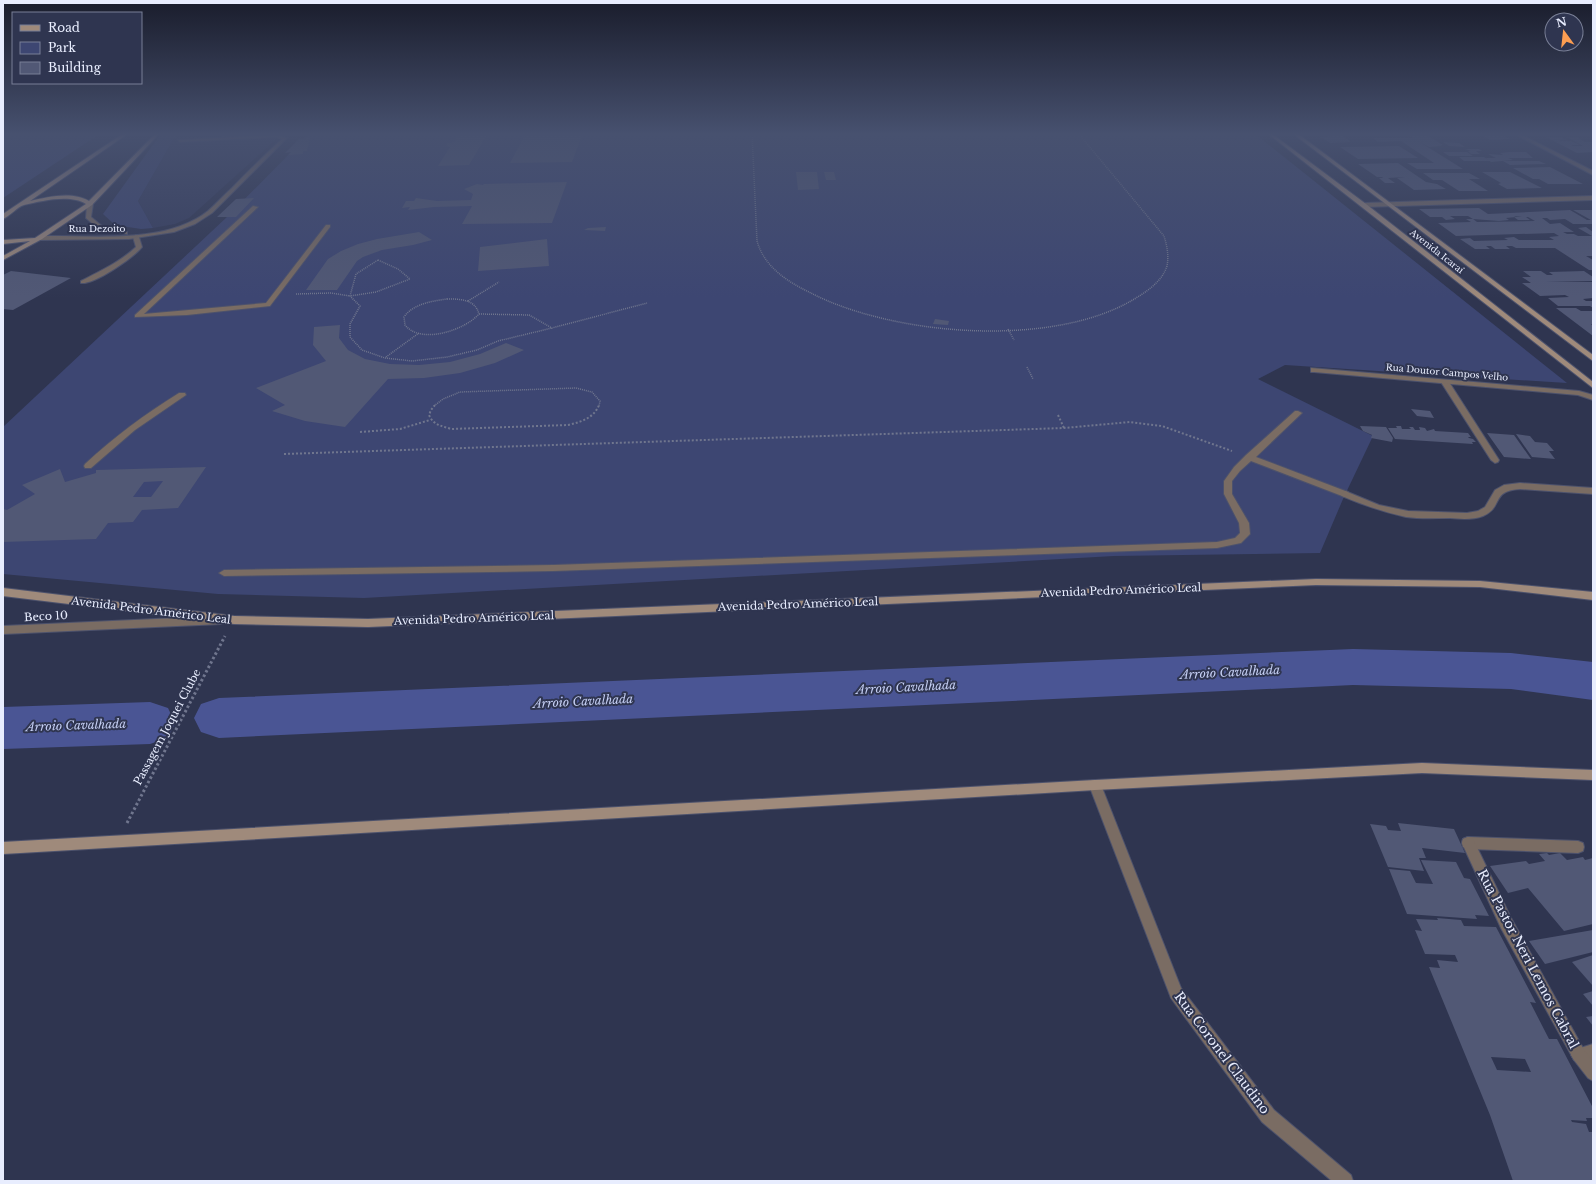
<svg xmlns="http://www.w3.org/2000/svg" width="1596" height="1184" viewBox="0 0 1596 1184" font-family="'Libre Baskerville',serif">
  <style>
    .built { fill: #363d5e }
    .green { fill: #3d4672 }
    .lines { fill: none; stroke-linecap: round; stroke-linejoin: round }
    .river { fill: #4a5594; fill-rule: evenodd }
    .building { fill: #515875; fill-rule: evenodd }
    .service-casing { stroke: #4d526c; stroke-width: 2 }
    .minor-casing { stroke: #4d526c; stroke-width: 2 }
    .secondary-casing { stroke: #4d526c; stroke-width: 2 }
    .path-far2 { stroke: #70768e; stroke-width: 1.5; stroke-dasharray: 1 1; stroke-linecap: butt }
    .path-far1 { stroke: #70768e; stroke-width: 2; stroke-dasharray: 2 2; stroke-linecap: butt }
    .path { stroke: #70768e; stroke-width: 3; stroke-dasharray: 2.5 2.5; stroke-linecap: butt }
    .service { fill: #7a6c63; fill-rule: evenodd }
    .minor { fill: #7a6c63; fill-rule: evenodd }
    .secondary { fill: #9f8a7b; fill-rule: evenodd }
    .labels { text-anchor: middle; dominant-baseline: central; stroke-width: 4; stroke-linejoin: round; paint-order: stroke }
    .far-street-label { font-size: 9px; fill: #e8edfe; stroke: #2f3550 }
    .street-label { font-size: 11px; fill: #e8edfe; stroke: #2f3550 }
    .water-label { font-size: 12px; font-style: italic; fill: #c5cff4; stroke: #2f3550 }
    .near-street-label { font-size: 13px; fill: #e8edfe; stroke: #2f3550 }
  </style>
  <rect width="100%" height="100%" fill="#2f3550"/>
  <path class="built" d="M177 133H283L189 218 175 224 153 228 138 201Z"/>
  <path class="green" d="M3 133H101L3 198Z
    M177 133 138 201 153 228 141 229 115 225 103 214 160 135Z
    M308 133H1254L1567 383 1285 365 1258 379 1373 436 1343 499 1320 553 1114 556 364 598 218 594 3 574V427L227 217 301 142Z"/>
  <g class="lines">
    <path class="river" d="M1353 649 1511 653 1593 662V700L1511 689 1353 685 219 738 201 732 194 718 201 704 219 698Z
      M150 702 168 708 175 723 168 738 150 744 3 749V707Z"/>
  </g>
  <path class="building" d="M227 133H241L237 136 222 137Z
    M460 133H488L469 165 438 166 450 147 446 146 448 143 454 142Z
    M526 133H583L572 162 510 163Z
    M1359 133H1413L1416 134 1415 133H1423L1443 145H1440L1442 146 1429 147 1418 141 1463 169H1417L1407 163H1434L1401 141 1378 142 1373 138H1414L1400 134 1362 135Z
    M1536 133H1587V134L1541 135Z
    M1342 135 1351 142 1330 143 1321 137Z
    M1484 136H1504L1510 139 1490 140Z
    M1546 137H1561L1567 140H1559L1562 141H1571L1580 145H1571L1573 146H1583L1567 137H1577L1585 142H1593V152L1577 153Z
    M310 138 307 151H303V154L288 155 291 152 285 153 299 139Z
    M1443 142 1459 143 1465 147 1449 146Z
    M1399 146 1418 158 1358 159 1340 147Z
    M1465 149H1479L1482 151H1476L1480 154H1471L1468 151H1471Z
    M1443 152H1467L1473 156H1449Z
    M1509 152H1526L1533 158H1508L1513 160 1491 162 1486 158H1496L1488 154 1503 155 1500 153Z
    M1459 157H1484L1490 161H1464Z
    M1503 161H1539L1546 164 1510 165Z
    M1398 163 1426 182 1437 184 1446 189 1414 190 1397 178 1405 177 1388 178 1395 183H1385L1379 178H1383L1382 177H1377L1358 164Z
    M1550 167 1583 184H1548L1539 179H1533L1513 168Z
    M796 172H817L819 189 798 190Z
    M824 172H834L836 180H826Z
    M1482 172H1510L1542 188 1507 189 1498 184 1501 183Z
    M1423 173H1469L1480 179H1469L1488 191H1459L1442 180H1433Z
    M567 182 552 223 462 224 472 206 434 207 408 210 410 207 402 208 406 201H414L416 198 437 201 471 200 473 194 464 189 477 184 483 185 484 184Z
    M254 198 236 217H217L236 199Z
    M1479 208 1488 214 1570 210 1587 220H1591L1573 210H1593V224H1573L1565 219 1550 220 1547 218H1542L1550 224 1560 223 1574 232H1563L1567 234H1574L1578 236H1592L1578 228 1586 227 1593 232V256H1586L1593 260V270H1589L1555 248H1516L1512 246H1506L1510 249H1495L1491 246H1486L1490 249H1475L1460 239 1470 238 1474 241 1508 240 1504 238 1514 237 1519 240H1554L1549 237 1559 236 1554 233 1456 236 1438 223 1471 222 1466 219H1473L1468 216H1450L1455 219 1446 220 1442 217H1430L1419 209ZM1514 216 1522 217H1514L1518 220H1530L1526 217H1528L1535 221 1477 222 1473 219 1499 221 1509 220 1506 218 1516 217Z
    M606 227 605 231 584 230 588 228Z
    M419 232 432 240 413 245 382 250 363 257 357 261 337 290H306L328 259 341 251 358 244 377 239Z
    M547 239 549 266 478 271 480 247Z
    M11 271 71 278 13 310 3 309V275Z
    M1523 271H1541L1547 275H1553L1549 272 1584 271 1593 277V281H1546L1592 282 1593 298 1583 299 1586 301H1593V308L1590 306H1558L1548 298 1569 297 1565 295 1540 296 1522 283H1531L1522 277H1531Z
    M1556 308H1576L1581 311H1593V324H1591L1593 326V336Z
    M935 319 949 321 948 325 933 324Z
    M340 325 339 338 348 350 365 359 390 364 419 365 450 362 480 354 506 343 524 350 495 363 460 373 424 378 388 379 345 427 305 421 272 411 285 405 256 388 326 361 313 345 314 327Z
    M1411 409 1430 411 1434 418 1417 416Z
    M1360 426 1386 427 1393 438 1392 442 1371 438 1372 435 1363 431Z
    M1396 426H1401L1402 429H1411L1409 427H1413L1415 430H1420L1419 427 1425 428 1427 431 1434 429 1435 431 1468 433 1471 437H1468L1469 438 1473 439 1476 442H1472L1473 444 1395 439 1388 428H1397Z
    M1487 433 1514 435 1531 459 1504 457Z
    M1516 434 1530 436 1535 442 1547 443 1554 451H1549L1555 459 1532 457Z
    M206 467 178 508 142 510 133 522 108 523 96 539 3 542V509L7 510 35 494 22 485 60 469 65 482 96 473V470ZM163 481 151 497H133L144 482Z
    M1398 823 1454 829 1465 853 1422 848 1426 858H1419L1424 871 1388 867 1370 824 1386 826 1388 830 1401 831Z
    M1547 853 1549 855 1560 853 1567 860 1583 857 1585 860 1593 858V924L1564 931 1528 888 1508 893 1490 866 1526 861 1529 864 1545 861 1539 854Z
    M1421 860 1456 862 1464 878 1470 879 1489 916 1475 915 1477 919 1407 914 1389 869 1410 871 1416 883 1433 884Z
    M1437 918 1461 920 1464 926 1496 927 1536 1003 1530 1002 1549 1039H1557L1593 1108V1118H1586L1587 1121 1571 1120 1572 1122 1586 1124 1589 1132H1593V1181H1513L1490 1115 1429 967 1440 968 1437 960 1458 962 1455 955 1425 954 1415 930 1422 931 1416 919 1438 920ZM1491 1057 1525 1059 1531 1072 1497 1070Z
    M1593 930V952L1545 964 1529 941Z
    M1593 955V986L1572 962Z
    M1593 991V1006L1583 994Z
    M1593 1016V1026L1586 1017Z"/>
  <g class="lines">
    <defs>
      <path id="service" d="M253 206 258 207 144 314 266 303 326 225H330V227L270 306 187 315 135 317V315Z
        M136 235 139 237 142 247C133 258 94 285 81 283V281C100 271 120 262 136 247L133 237Z
        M1442 380H1445L1449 382 1499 460 1498 462 1495 463 1491 460 1441 382Z
        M179 393H185L186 395 135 430 91 468H85L84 466 85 464C114 437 145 414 179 393Z
        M1295 411H1298L1302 413 1256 457 1348 492 1349 494 1345 497 1342 496 1251 461 1240 471 1232 481V494L1249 523 1250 534 1241 543 1217 548 553 571 224 576 219 573 224 570 553 565 1217 542 1235 538 1240 533 1239 523 1224 494V481L1234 467 1246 455Z
        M221 616 225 617 226 620 225 623 221 624 3 634V626Z
        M1468 837 1578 841 1583 843 1584 847 1583 851 1578 853 1468 849 1463 847 1462 843 1463 839Z
        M1593 1044V1060L1579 1063 1574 1060 1571 1055 1574 1050Z"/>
      <path id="minor" d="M1513 133H1518L1593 171V175Z
        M276 135 287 138 212 213 195 224 174 232 129 239 40 240 37 238 40 236C92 235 165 245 208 211 216 204 224 195 232 188 248 171 265 155 282 139L276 137 180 142 178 140Z
        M1593 196V200L1364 207 1361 205 1364 203Z
        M90 202 93 204 91 217 103 227 127 232V234L99 229 86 218 87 204Z
        M1311 368 1579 391 1593 395V400L1578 395 1314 372H1311Z
        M1520 483 1593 488V494L1520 489C1490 491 1504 507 1483 516 1473 520 1460 519 1450 518 1436 518 1420 519 1406 517 1384 512 1363 505 1342 496L1341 494 1345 491 1379 505 1408 511 1467 513 1478 511 1485 507 1495 490 1504 485Z
        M1095 780 1099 781 1101 785 1181 988 1274 1110 1351 1175 1353 1181H1332L1262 1122 1171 998 1089 785 1091 781Z
        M1468 837 1473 839 1511 918 1584 1050 1593 1061V1081L1588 1078 1574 1060 1501 928 1462 843 1463 839Z"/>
      <path id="secondary" d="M124 133H129L30 201C48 197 72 191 89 201L156 133H160L92 205 42 239 3 260V256L30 241 3 244V240L35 238 86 204C70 194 42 201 24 205 17 207 10 216 3 219V214Z
        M1267 133H1271L1366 204 1593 382V388Z
        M1292 133H1297L1593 355V361Z
        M1316 579 1480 581 1593 592V600L1480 587 1316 585 368 627 234 624 3 596V588L234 616 368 619Z
        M1422 763 1593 770V780L1422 773 1095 790 3 854V842L1095 780Z"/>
    </defs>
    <use href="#service" class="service-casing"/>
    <use href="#minor" class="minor-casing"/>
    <use href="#secondary" class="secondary-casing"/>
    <path class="path-far2" d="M752 133 757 241C764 266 786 281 809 292 892 336 1054 349 1136 298 1149 290 1162 281 1167 266 1169 255 1167 246 1164 236L1078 133
      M378 260 398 269 410 279 376 292 350 296 356 274Z
      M296 294 331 293 350 296 360 306 350 324V337L362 350 385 358 412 361 447 357 477 350 498 341 552 328
      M447 299C460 299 475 299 479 314 465 330 421 345 405 325L404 317C413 304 432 301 447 299Z
      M468 301 499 282
      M479 314 529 315 552 328 647 303
      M1008 329 1014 340
      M386 357 419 333
      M1027 367 1033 379
      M434 406 443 399 460 392 576 388 592 392 600 401 599 406"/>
    <path class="path-far1" d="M435 405 431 410 429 415C433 425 442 426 451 429L568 425C581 422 594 418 599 405
      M1058 415 1064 428
      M360 432 400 429 430 420
      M284 454 1064 428 1130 422 1162 426 1232 451"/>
    <path class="path" d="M127 823 225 636"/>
    <use href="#service" class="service"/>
    <use href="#minor" class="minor"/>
    <use href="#secondary" class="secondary"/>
  </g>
  <linearGradient id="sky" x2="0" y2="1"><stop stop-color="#1a1d2c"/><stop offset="0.45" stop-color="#47516f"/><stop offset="1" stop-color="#47516f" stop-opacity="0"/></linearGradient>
  <rect width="1596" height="298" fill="url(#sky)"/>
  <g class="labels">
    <g class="far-street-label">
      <text x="97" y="228">Rua Dezoito</text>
      <text transform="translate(1437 251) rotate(38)">Avenida Icaraí</text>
      <text transform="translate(1447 372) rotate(5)">Rua Doutor Campos Velho</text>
    </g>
    <g class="street-label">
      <text transform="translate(1121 590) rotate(-2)">Avenida Pedro Américo Leal</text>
      <text transform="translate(798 604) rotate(-2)">Avenida Pedro Américo Leal</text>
      <text transform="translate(151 610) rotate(7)">Avenida Pedro Américo Leal</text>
      <text transform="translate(46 616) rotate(-3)">Beco 10</text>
      <text transform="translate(474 618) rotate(-2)">Avenida Pedro Américo Leal</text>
      <text transform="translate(167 727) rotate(-62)">Passagem Joquei Clube</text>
    </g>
    <g class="water-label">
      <text transform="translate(1230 672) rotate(-3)">Arroio Cavalhada</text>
      <text transform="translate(906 687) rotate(-3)">Arroio Cavalhada</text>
      <text transform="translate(583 701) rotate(-3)">Arroio Cavalhada</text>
      <text transform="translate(76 725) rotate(-2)">Arroio Cavalhada</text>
    </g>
    <g class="near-street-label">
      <text transform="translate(1528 959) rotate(62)">Rua Pastor Neri Lemos Cabral</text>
      <text transform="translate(1222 1053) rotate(53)">Rua Coronel Claudino</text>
    </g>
  </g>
  <rect width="1596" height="1184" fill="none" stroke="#e8edfe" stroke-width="8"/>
  <rect x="12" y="12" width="130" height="72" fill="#2f3550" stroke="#797f96"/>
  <rect x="20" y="25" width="20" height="6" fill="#9f8a7b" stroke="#797f96"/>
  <text x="48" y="32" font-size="12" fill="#e8edfe">Road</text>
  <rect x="20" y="42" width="20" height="12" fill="#3d4672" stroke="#797f96"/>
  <text x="48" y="52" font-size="12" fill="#e8edfe">Park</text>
  <rect x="20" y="62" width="20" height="12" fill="#515875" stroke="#797f96"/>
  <text x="48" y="72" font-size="12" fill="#e8edfe">Building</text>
  <g transform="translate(1564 32) rotate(345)"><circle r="19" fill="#2f3550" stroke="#797f96"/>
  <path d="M0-3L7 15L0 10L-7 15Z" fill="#fc9d52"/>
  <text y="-6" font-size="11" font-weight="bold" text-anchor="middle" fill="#e8edfe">N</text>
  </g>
</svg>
